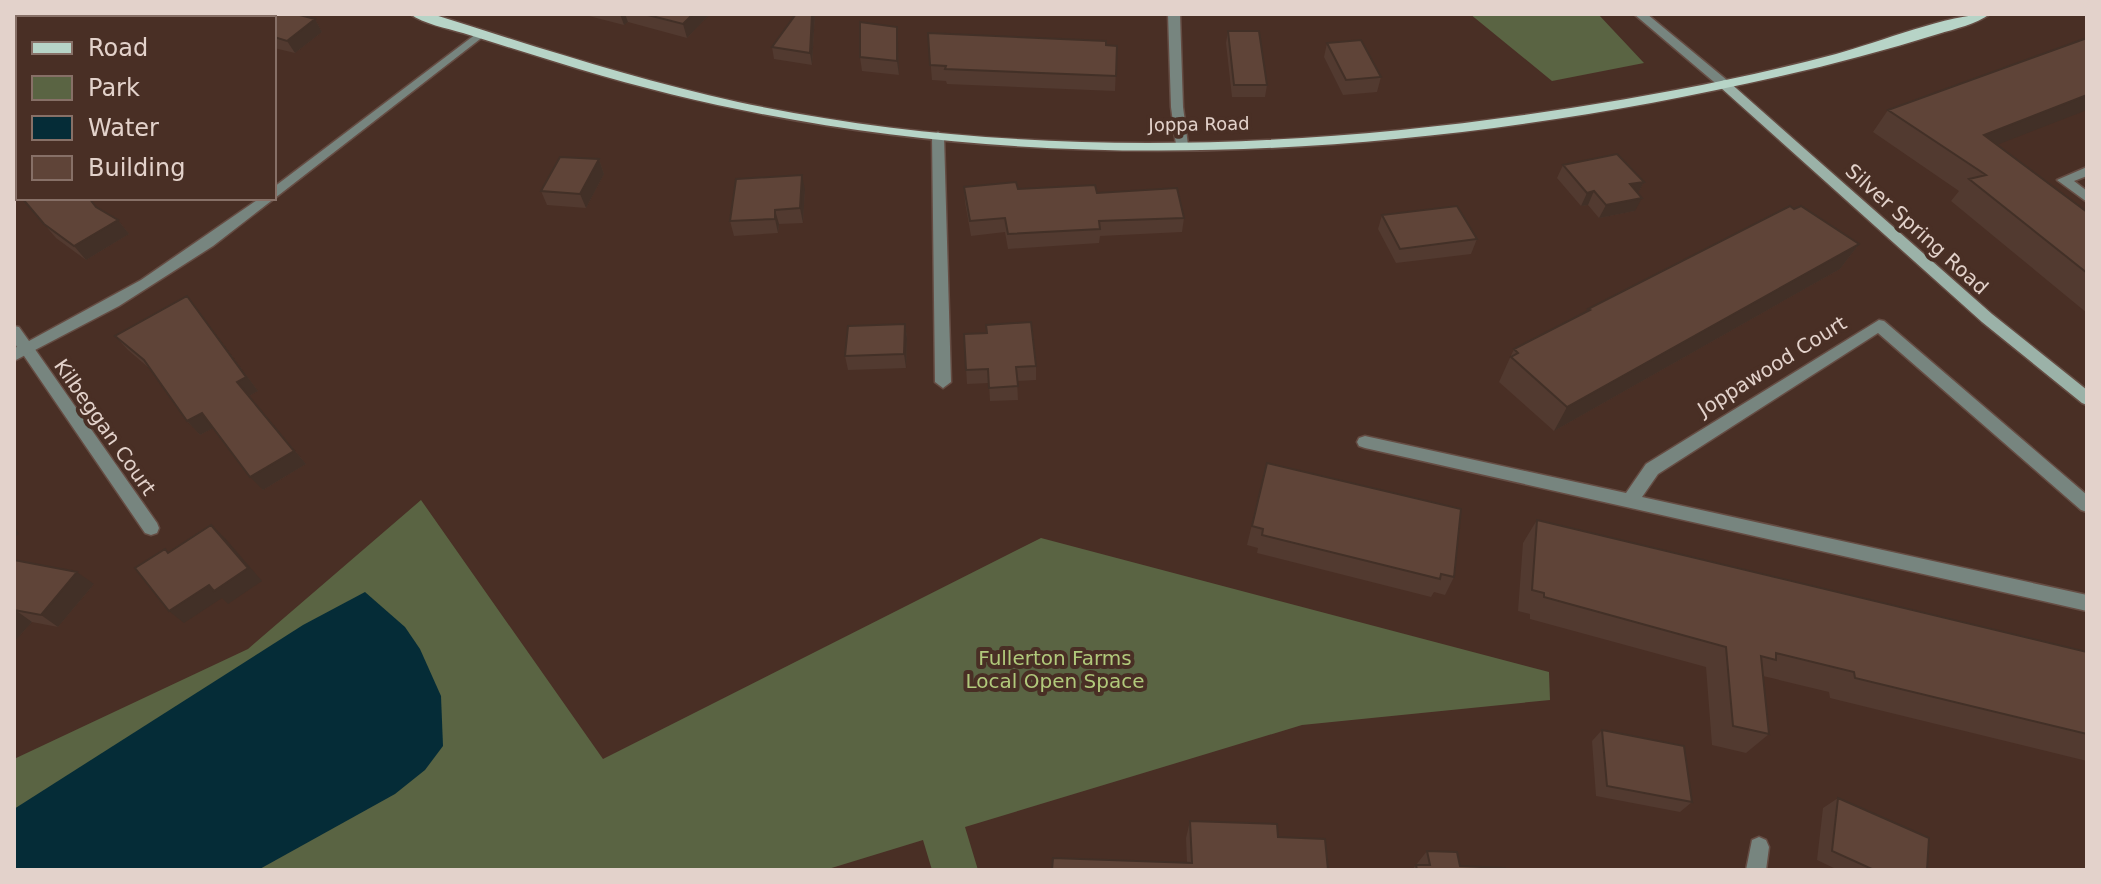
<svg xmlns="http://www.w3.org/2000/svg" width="2101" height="884" viewBox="0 0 2101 884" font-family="'DejaVu Sans',sans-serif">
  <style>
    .green { fill: #5a6443 }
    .water { fill: #052c37 }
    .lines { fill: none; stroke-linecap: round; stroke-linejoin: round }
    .lane-casing { stroke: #654c43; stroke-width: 3 }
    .street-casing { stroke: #654c43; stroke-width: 3 }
    .secondary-casing { stroke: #654c43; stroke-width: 3 }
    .primary-casing { stroke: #654c43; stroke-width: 3 }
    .lane { fill: #77857f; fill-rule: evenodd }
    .street { fill: #77857f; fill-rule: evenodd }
    .secondary { fill: #9bb2a8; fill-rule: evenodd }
    .primary { fill: #b7d4c7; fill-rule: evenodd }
    .wall { fill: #523a30 }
    .shaded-wall { fill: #423027 }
    .building { fill: #5f4438; stroke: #423027; stroke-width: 2 }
    .labels { text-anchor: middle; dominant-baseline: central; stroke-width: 8; stroke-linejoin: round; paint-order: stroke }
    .far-street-label { font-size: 18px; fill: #e3d2cb; stroke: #492f25 }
    .street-label { font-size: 20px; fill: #e3d2cb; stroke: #492f25 }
    .park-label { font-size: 20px; fill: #b1c97b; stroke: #492f25 }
  </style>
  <rect width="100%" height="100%" fill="#492f25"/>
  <path class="green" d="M1470 14H1598L1644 63 1552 81Z
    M421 500 603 759 1041 538 1549 672 1550 700 1302 725 965 827 978 870H932L923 840 825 870H14V759L248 649Z"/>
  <path class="water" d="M365 592 405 627 420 649 441 696 443 746 425 770 395 794 258 870H14V809L303 625Z"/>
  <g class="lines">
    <defs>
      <path id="lane" d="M938 132 944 136 951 382 943 388 935 382 932 136Z
        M27 343 32 345 157 523 159 528 157 533 151 535 145 533 22 353 20 349 22 345Z
        M1759 837 1766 840 1769 847 1766 870H1746L1752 840Z"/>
      <path id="street" d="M1168 14H1180L1183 107 1188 145 1182 149 1176 145 1171 107Z
        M1634 14H1647L1728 81V87H1720Z
        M480 31 486 34 484 36 213 246 119 306 14 361V348L17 347 14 342V326L19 327 29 341 141 280 260 198H274V187Z
        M2087 167V176L2074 181 2087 191V202L2057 180Z
        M1879 320 1884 321 2087 495V512L2081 510 1878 333 1658 474 1642 497 2087 595V611L1365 448 1359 446 1357 442 1359 438 1365 436 1626 493 1646 464Z"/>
      <path id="secondary" d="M1724 80 1728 81 1992 314 2087 390V405L2082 403 1982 322 1720 87 1718 84Z"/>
      <path id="primary" d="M410 14H432C533 46 634 79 738 102 1010 160 1298 151 1571 108 1660 94 1749 77 1836 54 1880 42 1948 14 1990 14 1976 24 1955 29 1938 34 1886 50 1834 64 1781 76 1386 166 970 187 579 69 540 57 501 45 463 33 446 28 424 24 410 14Z"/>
    </defs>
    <use href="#lane" class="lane-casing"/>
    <use href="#street" class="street-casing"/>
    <use href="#secondary" class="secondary-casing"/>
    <use href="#primary" class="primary-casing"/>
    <use href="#lane" class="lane"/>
    <use href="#street" class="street"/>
    <use href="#secondary" class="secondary"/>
    <use href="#primary" class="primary"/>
  </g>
  <path class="wall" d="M581 14H710L687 38 628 22 624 25Z
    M796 14H815L812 65 774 59 772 47Z
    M274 18 315 19 322 32 295 53 274 48Z
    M897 27 899 75 862 71 860 57Z
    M1228 31 1267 85 1265 97H1232L1226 43Z
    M928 33 1117 46 1115 91 947 84 946 81 932 80Z
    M1327 43 1381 77 1377 92 1343 95 1324 57Z
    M1888 110 1997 145 2087 212V313L1951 201 1959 191 1873 132Z
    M599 159 604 174 586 208 547 205 541 191Z
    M1563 165 1644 182 1638 193 1635 211 1599 218 1588 205 1581 206 1557 178Z
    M964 187 1097 193 1184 218 1182 232 1100 236 1099 243 1008 249 1005 232 971 236 965 202Z
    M805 190 803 223 779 224 778 233 734 236 730 221Z
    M97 208 118 220 129 234 86 260 56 238 44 224Z
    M1382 215 1477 239 1471 254 1396 263 1378 229Z
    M1859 244 1840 269 1554 431 1499 382 1514 349 1586 313 1588 309Z
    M187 296 258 391 249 396 306 464 263 490 213 428 200 435 187 421 149 368 128 350 115 336Z
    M905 324 907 338 906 368 848 370 845 356Z
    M964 334 1036 366V380L1017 381 1018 400 990 401 989 383 967 384Z
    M1267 463 1454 577 1445 595 1434 592 1431 597 1257 553 1258 548 1247 545Z
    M1537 520 2087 652V761L1830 698 1829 692 1763 676 1769 734 1746 753 1712 745 1706 667 1530 619V614L1518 611 1523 543Z
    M14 560 94 584 58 627 32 622 14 642Z
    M1602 730 1692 802 1680 812 1596 796 1592 741Z
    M1838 798 1927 870H1838L1817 860 1823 808Z
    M1190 821 1278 837 1328 870 1187 863 1186 838Z
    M2087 847V870H2086V848Z
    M1427 851 1460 866 1505 870H1412Z"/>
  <path class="shaded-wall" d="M620 14H625L628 22 624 25Z
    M693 14H710L687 38 683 24Z
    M812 14H815L812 65 810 53Z
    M315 19 322 32 295 53 287 41Z
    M897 27 898 41 899 75 897 61Z
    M2087 95V110L1966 157 1984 135Z
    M599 159 604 174 586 208 580 194Z
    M802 175 805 190 803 223 800 208Z
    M1644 182 1637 195 1630 184Z
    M1594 191 1588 205 1581 206 1587 193Z
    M1642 198 1635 211 1599 218 1606 205Z
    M775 210 779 224 778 233 775 219Z
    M118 220 129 234 86 260 74 246Z
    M1859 244 1840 269 1554 431 1567 407Z
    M187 296 258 391 249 396 306 464 263 490 250 477 237 382Z
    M905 324 907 338 906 368 904 354Z
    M202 413 215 427 200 435 187 421Z
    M14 525 19 534 14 537Z
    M211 525 225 538 262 581 228 604 222 598 184 623 169 611 209 585Z
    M77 572 94 584 58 627 41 615Z
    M14 609 32 622 14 642Z"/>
  <path class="building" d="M165 14H296L315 19 287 41 274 37V18H158Z
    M644 14H693L683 24Z
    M796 14H812L810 53 772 47Z
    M860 22 897 27V61L860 57Z
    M1228 31H1259L1267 85H1234Z
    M928 33 1106 41V45L1117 46 1116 76 945 69 946 66 930 65Z
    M2087 38V95L1984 135 2087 212V273L1969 179 1986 175 1888 110Z
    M1361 40 1381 77 1346 80 1327 43Z
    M14 115 18 119V193L14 188 17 187 14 183Z
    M1617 154 1644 182 1630 184 1642 198 1606 205 1594 191 1587 193 1563 165Z
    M560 157 599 159 580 194 541 191Z
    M802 175 800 208 775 210V219L730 221 736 179Z
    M1016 182 1018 189 1095 185 1097 193 1177 188 1184 218 1099 221 1100 229 1008 234 1005 218 970 221 964 187Z
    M22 198H89L96 207 118 220 74 246 44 224Z
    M1457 206 1477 239 1400 249 1382 215Z
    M1790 206 1794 209 1801 206 1859 244 1567 407 1511 357 1518 353 1514 349 1590 310 1588 309Z
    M187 296 246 377 237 382 294 451 250 477 202 413 187 421 144 360 115 336Z
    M1031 322 1036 366 1016 367 1018 386 989 388 988 369 966 370 964 334 987 333 986 325Z
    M905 324 904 354 845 356 848 326Z
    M1267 463 1461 509 1454 577 1441 574 1440 579 1262 535 1263 529 1252 526Z
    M1537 520 2087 652V734L1855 678 1854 672 1776 653V660L1761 656 1769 734 1733 726 1726 647 1544 597V593L1532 590Z
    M211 525 248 568 214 591 209 585 169 611 135 568 165 549 168 553Z
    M14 560 77 572 41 615 14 610Z
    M1602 730 1684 746 1692 802 1607 786Z
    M1838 798 1929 838 1927 870H1874L1832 851Z
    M1190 821 1277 824 1278 837 1325 839 1328 870H1052L1053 858 1192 863Z
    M1427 851 1457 852 1460 866 1505 868V870H1417L1416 865H1430Z"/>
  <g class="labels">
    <g class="far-street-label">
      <text transform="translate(1199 124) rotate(-1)">Joppa Road</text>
    </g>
    <g class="street-label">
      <text transform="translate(1917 229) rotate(42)">Silver Spring Road</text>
      <text transform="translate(1772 366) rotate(-32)">Joppawood Court</text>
      <text transform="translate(105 427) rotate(55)">Kilbeggan Court</text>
    </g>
    <g class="park-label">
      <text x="1055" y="658">Fullerton Farms<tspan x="1055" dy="23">Local Open Space</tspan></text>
    </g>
  </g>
  <rect width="2101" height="884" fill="none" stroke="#e3d2cb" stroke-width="32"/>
  <rect x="16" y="16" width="260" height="184" fill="#492f25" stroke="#877067" stroke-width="2"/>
  <rect x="32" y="42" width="40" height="12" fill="#b7d4c7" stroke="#877067" stroke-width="2"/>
  <text x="88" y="56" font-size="24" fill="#e3d2cb">Road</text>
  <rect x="32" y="76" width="40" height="24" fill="#5a6443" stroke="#877067" stroke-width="2"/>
  <text x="88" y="96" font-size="24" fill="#e3d2cb">Park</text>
  <rect x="32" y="116" width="40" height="24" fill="#052c37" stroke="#877067" stroke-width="2"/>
  <text x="88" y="136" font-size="24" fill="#e3d2cb">Water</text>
  <rect x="32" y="156" width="40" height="24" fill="#5f4438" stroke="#877067" stroke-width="2"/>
  <text x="88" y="176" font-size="24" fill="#e3d2cb">Building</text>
</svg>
